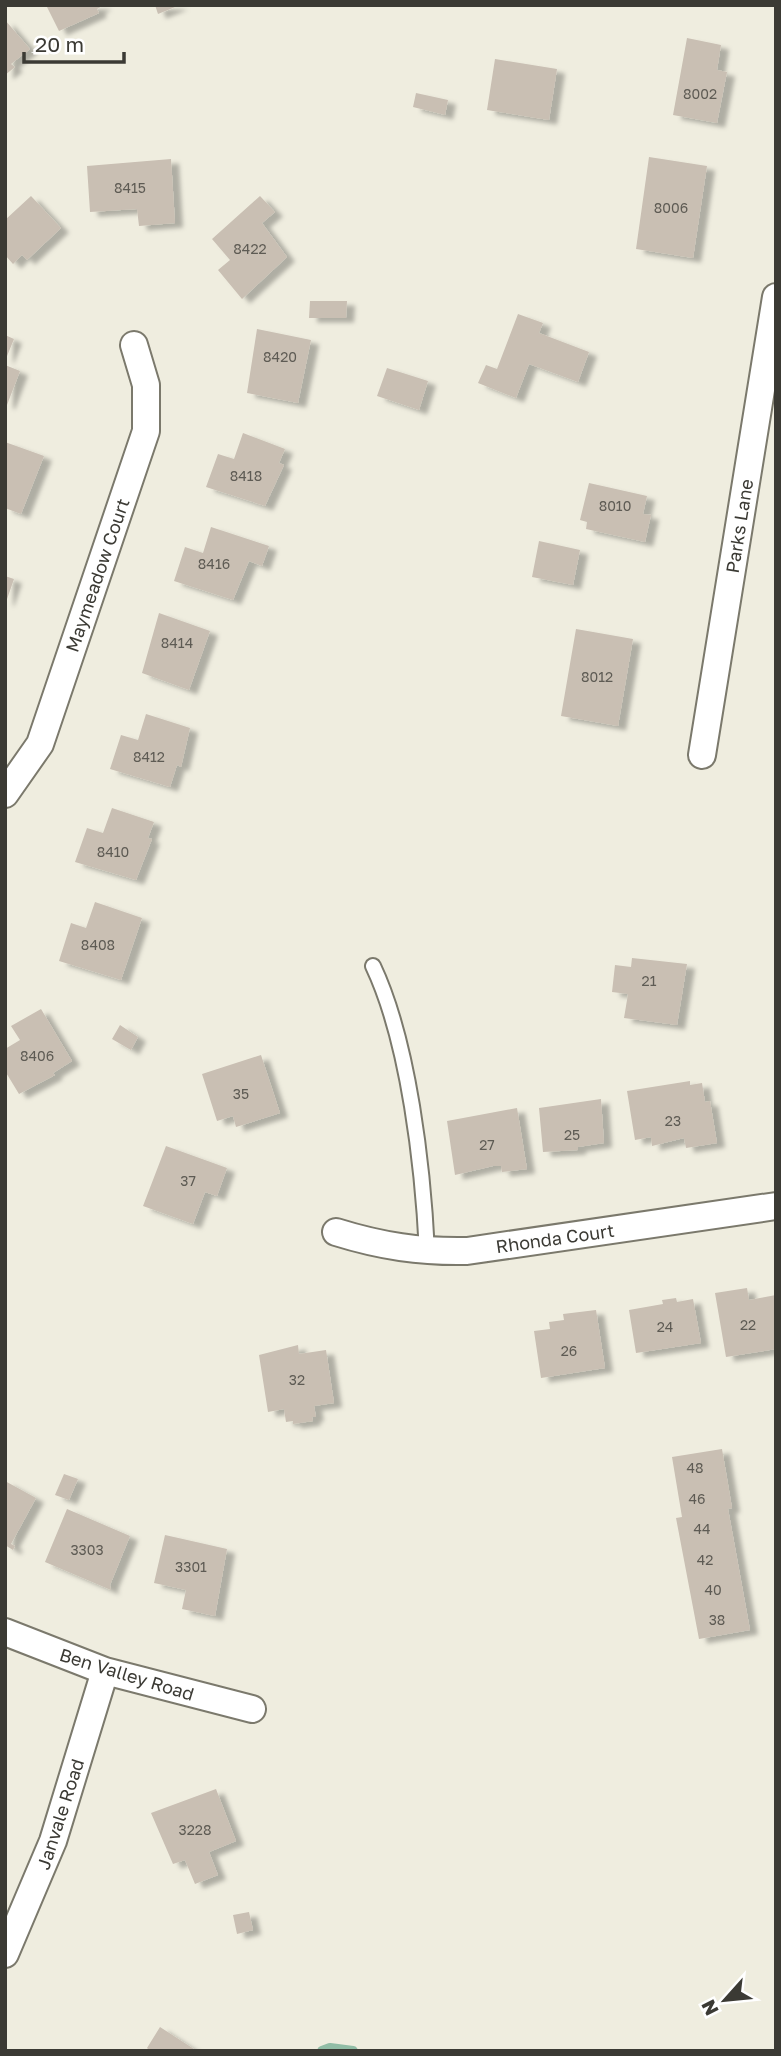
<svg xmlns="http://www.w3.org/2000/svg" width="781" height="2056" viewBox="0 0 781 2056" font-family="'Golos Text',sans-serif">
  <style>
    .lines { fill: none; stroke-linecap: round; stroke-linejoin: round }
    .stream { stroke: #91bda6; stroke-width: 10 }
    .building { fill: #c9bfb3; filter: url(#shadow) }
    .service-casing { stroke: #7b796c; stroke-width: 18 }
    .minor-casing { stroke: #7b796c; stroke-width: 30 }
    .service { stroke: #fff; stroke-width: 14 }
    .minor { stroke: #fff; stroke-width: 26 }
    .labels { text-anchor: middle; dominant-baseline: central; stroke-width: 5; stroke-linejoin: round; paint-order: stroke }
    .number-label { font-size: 14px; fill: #5e5b54 }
    .street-label { font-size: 18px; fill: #3b3a34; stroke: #fff }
  </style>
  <defs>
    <filter id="shadow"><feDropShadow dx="8" dy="4.5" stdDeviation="2" flood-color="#0004"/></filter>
  </defs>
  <rect width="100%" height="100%" fill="#efeddf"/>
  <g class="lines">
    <path class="stream" d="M322 2051 330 2048 353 2051"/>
  </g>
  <path class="building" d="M46 5H104L97 9 99 13 59 31Z
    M155 5H180L158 14Z
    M5 20 30 49 11 64 15 67 5 75Z
    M687 38 721 45 717 70 727 72 717 123 673 115Z
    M495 59 557 69 549 120 487 110Z
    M416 93 448 100 445 115 413 107Z
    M649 157 707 166 693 258 636 249Z
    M171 159 175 223 139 226 137 209 90 212 87 166Z
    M31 196 61 228 27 260 22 255 13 264 5 255V220Z
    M260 196 275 212 262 223 287 257 242 299 218 270 230 260 212 239Z
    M310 301H347L346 318H309Z
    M518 314 543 323 539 333 589 352 578 382 529 364 516 398 478 383 486 365 497 369Z
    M257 329 311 340 298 403 247 393Z
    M5 335 14 339 5 361Z
    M5 365 20 371 7 405 5 404Z
    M387 368 428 381 419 410 377 396Z
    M243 433 285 449 279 463 284 465 265 506 206 487 218 454 234 459Z
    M5 442 44 456 21 514 5 508Z
    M589 483 647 496 643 514 651 515 645 542 586 529 587 522 580 520Z
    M211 527 269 546 262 566 249 561 233 600 174 581 185 547 203 553Z
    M539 541 580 550 573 585 532 577Z
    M5 576 14 579 6 602H5Z
    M159 613 210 631 189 690 142 673Z
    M576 629 633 639 618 726 561 716Z
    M146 714 190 728 181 767 177 765 170 787 110 769 121 735 138 740Z
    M112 808 154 822 148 838 152 839 136 880 75 862 87 828 103 833Z
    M95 902 142 918 121 980 59 961 71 923 86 928Z
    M632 958 687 964 677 1025 624 1018 628 994 612 992 615 965 631 967Z
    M41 1009 72 1061 53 1073 55 1075 19 1094 5 1071V1049L20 1040 11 1026Z
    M120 1025 138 1037 131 1050 112 1039Z
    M261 1055 280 1113 236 1127 233 1116 217 1121 202 1074Z
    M690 1081V1085L702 1083 705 1102 710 1101 717 1143 686 1148 684 1138 652 1146 651 1137 635 1140 627 1091Z
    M601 1099 604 1143 578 1147V1150L543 1152 539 1108Z
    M517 1108 527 1169 502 1172 501 1166H493L455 1175 447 1121Z
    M166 1146 227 1168 217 1196 205 1192 193 1224 143 1206Z
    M747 1288 749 1300 776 1295V1349L726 1357 715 1293Z
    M676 1298 677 1302 693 1299 701 1343 636 1353 629 1310 663 1304 662 1300Z
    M596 1310 605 1368 541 1378 534 1331 550 1329 549 1322 564 1320 563 1314Z
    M298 1345 299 1354 326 1350 334 1403 314 1406 316 1417H312L313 1421 293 1424V1421L286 1422 284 1409 268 1412 259 1355Z
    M722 1449 732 1508 728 1509 750 1630 699 1639 676 1518 682 1517 672 1457Z
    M64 1474 78 1479 69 1500 55 1495Z
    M5 1481 36 1498 11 1544 15 1546 13 1550 5 1545Z
    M67 1509 130 1536 110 1585 111 1590 45 1562Z
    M165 1535 227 1549 215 1616 182 1609 186 1590 154 1583Z
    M216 1789 236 1841 209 1852 218 1875 195 1884 185 1860 173 1864 151 1813Z
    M249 1912 253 1930 237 1934 233 1915Z
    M160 2027 197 2051H150L147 2048Z"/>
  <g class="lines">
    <defs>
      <path id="service" d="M373 966C409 1042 423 1168 427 1252"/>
      <path id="minor" d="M702 755 776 297
        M5 794 40 744 146 431V385L134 345
        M336 1232C381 1246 420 1252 467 1251L776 1206
        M5 1632 105 1671 252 1709
        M5 1954 53 1841 105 1671"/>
    </defs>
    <use href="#service" class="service-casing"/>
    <use href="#minor" class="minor-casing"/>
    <use href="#service" class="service"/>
    <use href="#minor" class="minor"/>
  </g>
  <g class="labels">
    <g class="number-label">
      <text x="700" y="93">8002</text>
      <text x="130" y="187">8415</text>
      <text x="671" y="207">8006</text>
      <text x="250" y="248">8422</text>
      <text x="280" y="356">8420</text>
      <text x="246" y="475">8418</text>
      <text x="615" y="505">8010</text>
      <text x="214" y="563">8416</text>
      <text x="177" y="642">8414</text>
      <text x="597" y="676">8012</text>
      <text x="149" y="756">8412</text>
      <text x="113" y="851">8410</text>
      <text x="98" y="944">8408</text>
      <text x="649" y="980">21</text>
      <text x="37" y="1055">8406</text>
      <text x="241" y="1093">35</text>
      <text x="673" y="1120">23</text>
      <text x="572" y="1134">25</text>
      <text x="487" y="1144">27</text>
      <text x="188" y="1180">37</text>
      <text x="748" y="1324">22</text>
      <text x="665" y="1326">24</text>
      <text x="569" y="1350">26</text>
      <text x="297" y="1379">32</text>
      <text x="695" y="1467">48</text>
      <text x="697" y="1498">46</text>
      <text x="702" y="1528">44</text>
      <text x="87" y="1549">3303</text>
      <text x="705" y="1559">42</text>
      <text x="191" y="1566">3301</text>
      <text x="713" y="1589">40</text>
      <text x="717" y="1619">38</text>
      <text x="195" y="1829">3228</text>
    </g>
    <g class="street-label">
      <text transform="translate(739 526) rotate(-81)">Parks Lane</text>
      <text transform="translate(97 575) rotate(-71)">Maymeadow Court</text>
      <text transform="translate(555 1238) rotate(-8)">Rhonda Court</text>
      <text transform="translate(127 1674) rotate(17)">Ben Valley Road</text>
      <text transform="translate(60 1814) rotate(-72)">Janvale Road</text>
    </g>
  </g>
  <rect width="781" height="2056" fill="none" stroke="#3b3a34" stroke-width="14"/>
  <g transform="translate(725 2000) rotate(243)" stroke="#ffffff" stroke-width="5" paint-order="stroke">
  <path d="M0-5L12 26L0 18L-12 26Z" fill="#3b3a34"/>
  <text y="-10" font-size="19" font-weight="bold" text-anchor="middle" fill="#3b3a34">N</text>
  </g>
  <path d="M24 52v10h100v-10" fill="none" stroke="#3b3a34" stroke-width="3.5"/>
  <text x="35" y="52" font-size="21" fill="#3b3a34" stroke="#ffffff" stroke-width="5" paint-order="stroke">20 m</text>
</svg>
